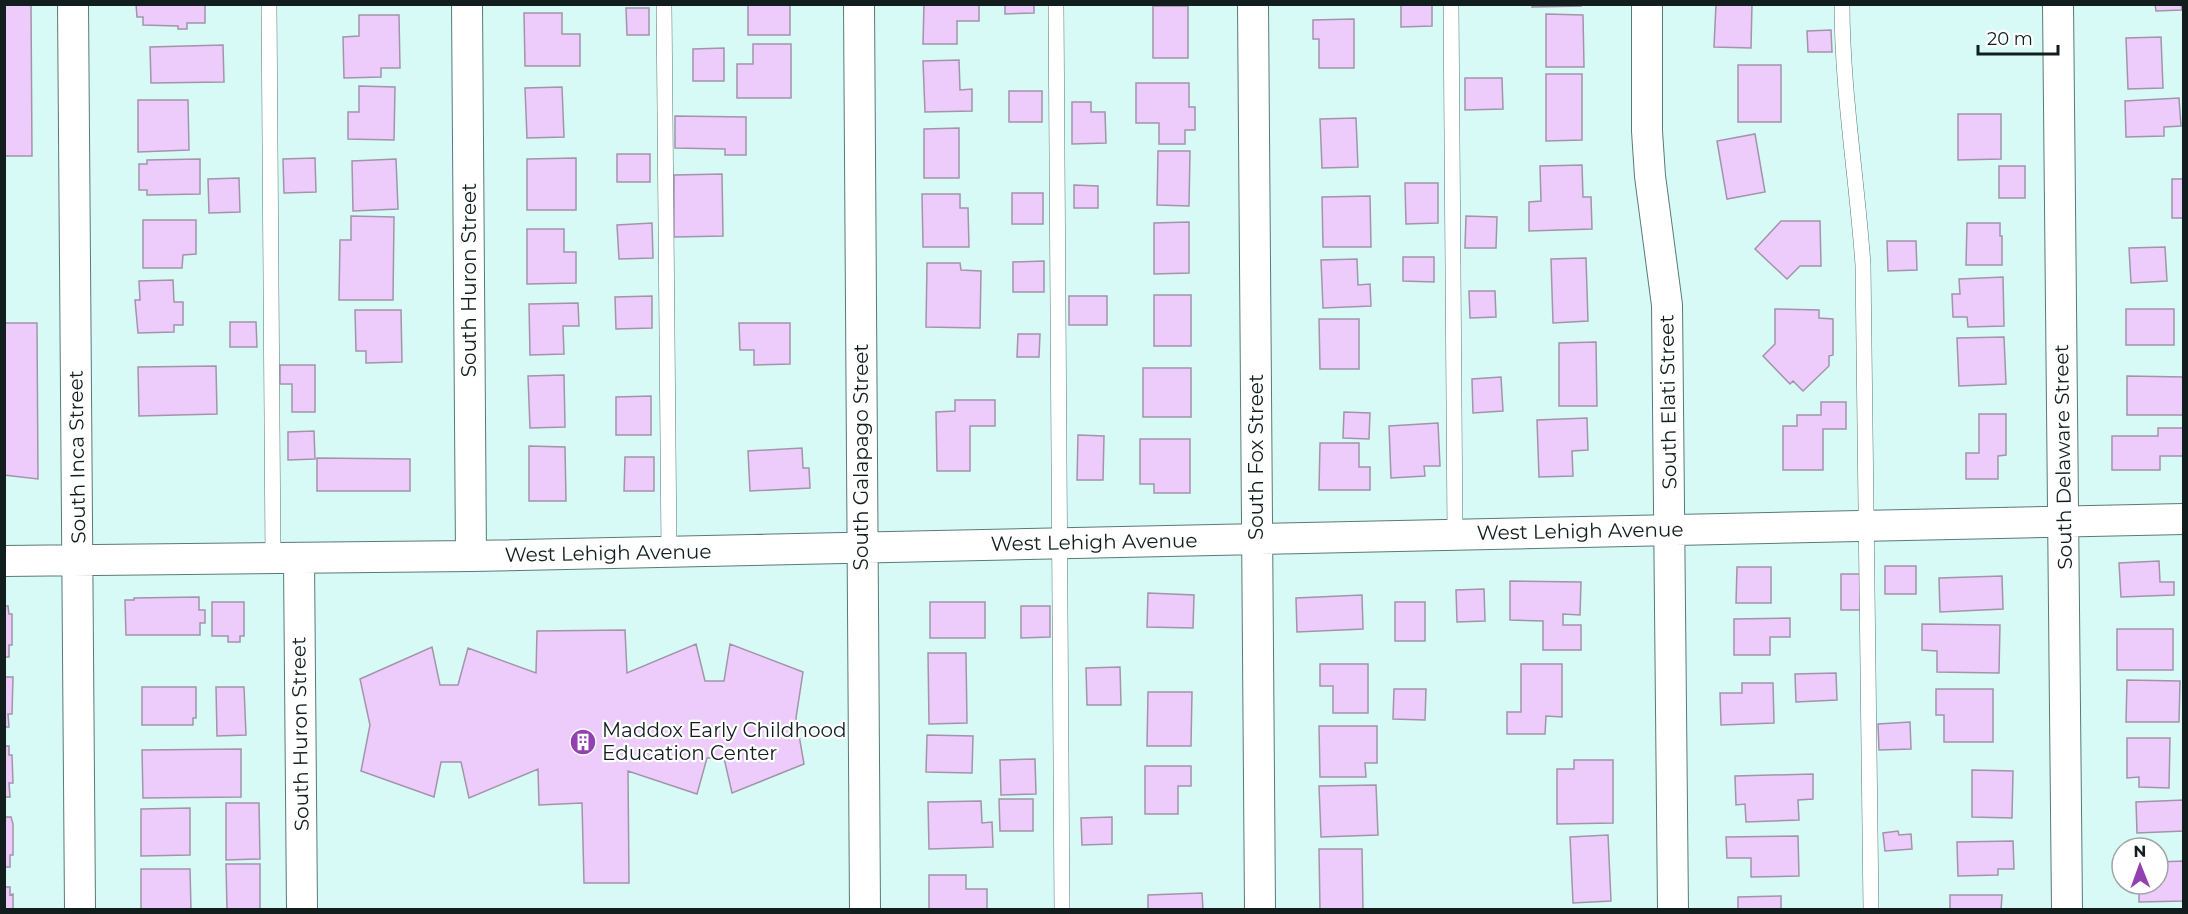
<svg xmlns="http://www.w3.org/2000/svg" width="2188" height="914" viewBox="0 0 2188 914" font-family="Montserrat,sans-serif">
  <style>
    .building { fill: #edccfc; stroke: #a394aa; stroke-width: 1.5 }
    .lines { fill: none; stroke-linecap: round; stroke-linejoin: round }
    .lane-casing { stroke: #5a7a77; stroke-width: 16 }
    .street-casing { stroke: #5a7a77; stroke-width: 32 }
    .lane { stroke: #fff; stroke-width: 15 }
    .street { stroke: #fff; stroke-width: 30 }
    .labels { text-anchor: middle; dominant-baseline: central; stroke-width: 4.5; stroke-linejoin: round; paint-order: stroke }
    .street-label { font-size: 20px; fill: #111e1d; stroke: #fff }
    .poi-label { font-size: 20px; fill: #111e1d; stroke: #fff; text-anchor: start }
  </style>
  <rect width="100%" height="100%" fill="#d7faf6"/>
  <path class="building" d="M4 4H31L32 156H4Z
    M136 4H205V23H187V29H178V26L143 25V17H137Z
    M748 4H790V35H748Z
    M924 4H979V21H957V44H923Z
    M1005 4H1034V13L1005 14Z
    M1401 4H1432V26L1401 27Z
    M1532 4H1581V6L1532 7Z
    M1716 4H1752L1751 48 1714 47Z
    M2155 4H2181L2182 10 2156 11Z
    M1153 6H1188V58H1153Z
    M626 8H649V35H627Z
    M524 13H562V34H580V66H525Z
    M1546 14 1583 15 1584 67H1546Z
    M359 15H399L400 68H381V77L344 78 343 37 359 36Z
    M1354 19V68H1319V39H1313V20Z
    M1831 30 1832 52H1808L1807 31Z
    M2161 37 2163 88 2128 89 2126 38Z
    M753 44H791V98H737V64H753Z
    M223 45 224 82 151 83 150 47Z
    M724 48V81H693V49Z
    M959 60 960 90 972 89V111L925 112 923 61Z
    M1738 65H1781V122H1738Z
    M1546 74H1582V140L1546 141Z
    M1465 78H1502L1503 109 1465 110Z
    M1136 83H1189V107H1195V130H1185V144H1159V123H1136Z
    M359 86 395 87 394 140 348 139V112H359Z
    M562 87 564 137 527 138 525 88Z
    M1009 91H1042V122H1009Z
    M2179 98 2181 126 2164 127V136L2126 137 2125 101Z
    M138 100H188L189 150 138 152Z
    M1072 102H1091V112H1105L1106 143 1072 144Z
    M1958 114H2001V159L1958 160Z
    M675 116 746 117V155H725V149L675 148Z
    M1356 118 1358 167 1322 168 1320 119Z
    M959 128V178H924V129Z
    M1755 134 1765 192 1727 199 1717 141Z
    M1158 151H1190L1189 206 1157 205Z
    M617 154H650V182H617Z
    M315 158 316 192 284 193 283 159Z
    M576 158V210H527V159Z
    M200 159V194L147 195V190H139V164H147V160Z
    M396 159 398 209 353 211 352 161Z
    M1582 165 1583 197H1591L1592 229 1529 231V202L1541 201 1540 166Z
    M1999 166H2025V198H1999Z
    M722 174 723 236 674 237V175Z
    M239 178 240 212 209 213 208 179Z
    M2172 179H2184V218H2172Z
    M1405 183H1438V223L1406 224Z
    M1074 185 1098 186V208H1074Z
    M1012 193H1043V224H1012Z
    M922 194H960V208H968L969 247H923Z
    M1370 196 1371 247H1323L1322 197Z
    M351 216 394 217 393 300H339L340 240H351Z
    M1466 216 1497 217 1496 248H1465Z
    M143 220H196V254L183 255 182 268H143Z
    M1781 221H1820L1821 266H1800L1787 279 1755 249Z
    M1189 222V273L1154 274V223Z
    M652 223 653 258 619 259 617 225Z
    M1967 223H2000V236H2002V265H1966Z
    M527 229H564V252H576V283L527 284Z
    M1887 241H1916L1917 270 1888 271Z
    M2165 247 2167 281 2131 283 2129 248Z
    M1403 257H1434V282L1403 281Z
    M1586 258 1588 321 1553 323 1551 259Z
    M1357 259 1358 285 1370 284 1371 306 1323 308 1321 260Z
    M1044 261V292H1013V262Z
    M927 263H960L961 270 981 271 980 328 926 327Z
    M2003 277 2004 326 1968 327 1967 317H1953L1952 294H1960L1959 279Z
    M173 280 174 302H183V325H174V332L138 333 135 300H140L139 281Z
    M1469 291H1495L1496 317 1470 318Z
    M1154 295H1191V346H1154Z
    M652 296V328L616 329 615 297Z
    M1069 296H1107V325H1069Z
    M578 303 579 326H563L564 354 530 355 529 304Z
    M1775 309 1819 310V318L1833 319V355L1829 356V366L1803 391 1793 381 1790 384 1763 356 1775 344Z
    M2126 309H2174V345H2126Z
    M355 310H401L402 362 366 363V351H356Z
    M1319 319H1359V369H1320Z
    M230 322H256L257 347H230Z
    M4 323H37L38 479 4 475Z
    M739 323H790V364L754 365V350H740Z
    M1018 334H1040L1039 357H1017Z
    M2004 337 2006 384 1959 386 1957 338Z
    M1596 342 1597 406H1559V343Z
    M280 365H315V412H292V384H280Z
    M216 366 217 414 139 416 138 367Z
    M1143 368H1191V417H1143Z
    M564 375 565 427 530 428 528 376Z
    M2127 376 2184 377V415H2127Z
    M1501 377 1503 411 1473 413 1472 379Z
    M651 396V435H616V397Z
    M955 400H995V426H970V471H937L936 412 955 411Z
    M1821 402H1846V429H1823V470H1783V426H1797V415H1821Z
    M1344 412 1370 413 1369 439 1343 438Z
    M1979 414H2006V455L1998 456V479H1966V453H1979Z
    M1587 418 1588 450 1572 451 1573 476 1539 477 1537 420Z
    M1438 423 1440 466H1424L1425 476 1391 478 1389 426Z
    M2158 428H2184V456H2160V470H2112V436H2158Z
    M314 431 315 459 288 460V432Z
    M1078 435 1104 436 1103 480H1077Z
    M1140 439H1190V493H1154V484H1140Z
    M1320 443H1359V467H1370V490H1319Z
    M529 446 565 447 566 501H529Z
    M802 448 803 468H809L810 488 750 491 748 451Z
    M625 457H654V491H624Z
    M317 458 410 459V491H317Z
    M2159 561 2160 582H2174V595L2121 597 2119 563Z
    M1885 566H1916V594H1885Z
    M1737 567H1771V603H1736Z
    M1841 574H1860V610H1841Z
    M2002 576 2003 609 1940 612 1939 578Z
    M1510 581 1581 582 1580 615 1563 614V625H1581V650H1543V621L1510 620Z
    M1484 589 1485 621 1457 622 1456 590Z
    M1148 593 1194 595 1193 628 1147 627Z
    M1362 595 1363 629 1297 632 1296 598Z
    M199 597V610H205V623H200V635H126L125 600H134V598Z
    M212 602H244V636H240V642H228V636H212Z
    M930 602H985V638H930Z
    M1395 602H1425V641H1395Z
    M4 606H8L9 614H12V645H9V657H4Z
    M1021 606H1050V637L1021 638Z
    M1790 618V637H1770V655H1734V619Z
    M1922 624 2000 625 1999 673 1937 672V651L1922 650Z
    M2117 629H2173V670H2117Z
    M625 630 627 673 696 644 705 681H724L730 644 803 672 796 718 804 764 732 793 724 758H707L697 794 628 771 629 883H584L582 803 539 805 538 769 469 798 461 762H441L434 797 361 771 370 725 360 679 432 647 440 685H458L468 648 536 673 537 631Z
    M928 653H966L967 723 929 724Z
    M1320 664H1368V713H1333V686H1320Z
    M1521 664H1562V717L1546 716 1545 734H1507V712H1521Z
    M1120 667 1121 705H1087L1086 668Z
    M1836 673 1837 700 1796 702 1795 674Z
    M4 677H13L12 714H8L9 727H4Z
    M2127 680 2180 681 2179 722H2126Z
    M1742 683H1773L1774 723 1721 725 1720 693H1742Z
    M142 687H196V718H193V725H142Z
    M216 687H244L246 735 217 736Z
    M1394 689H1426L1425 720 1393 719Z
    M1936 689H1993V742H1944V715H1936Z
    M1148 692H1192L1191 746H1147Z
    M1910 722 1911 749 1879 750 1878 724Z
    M1319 726H1377V763H1365L1366 777H1320Z
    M927 735 973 736 972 773 926 772Z
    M2127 738H2170L2169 788 2139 787V777L2127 778Z
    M4 746H9V755H12L13 783H9L10 797H4Z
    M241 749V797L143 798 142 750Z
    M1035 759 1036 794 1001 795 1000 760Z
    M1574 760H1613V823L1557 824V769H1574Z
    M1145 766H1191V786H1178V814H1145Z
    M1972 770 2013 771 2012 818 1972 817Z
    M1813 774V799L1798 800 1799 820 1746 822 1745 804 1736 805 1735 776Z
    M1376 785 1378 835 1321 837 1319 786Z
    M999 799H1033V831H1000Z
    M2184 800V831L2137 833 2136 802Z
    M981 801 982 823 992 822 993 847 929 849 928 802Z
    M226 803H259L260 859 226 860Z
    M190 808V855L141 856V809Z
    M4 817H11L13 824V855H10V867H4Z
    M1112 817V844L1082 845 1081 818Z
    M1898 831 1899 835 1911 834 1912 849 1885 851 1883 833Z
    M1608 835 1611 901 1573 903 1570 837Z
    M1798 836 1799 876 1751 877V858H1727L1726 837Z
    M2013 841 2014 869H1998V875L1958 876 1957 842Z
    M1319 849H1362L1363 910H1320Z
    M2184 861V901L2139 902V884H2158V862Z
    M226 864H260V910H227Z
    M141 869H190L191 910H141Z
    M929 875H966V889H987V910H929Z
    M4 887H10V895L13 894V910H4Z
    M1202 893 1203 910H1148V895Z
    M1950 895H2002L2001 910H1950Z
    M1781 896V910H1738V897Z"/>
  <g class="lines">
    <defs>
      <path id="lane" d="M269 4 273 559
        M664 4 669 552
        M1056 4 1062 910
        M1451 4 1455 534
        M1842 4C1842 91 1857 178 1863 265L1871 910"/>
      <path id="street" d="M73 4 80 910
        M467 4 471 556
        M859 4 865 910
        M1253 4 1260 910
        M1647 4V131L1650 176 1667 305 1673 910
        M2058 4 2067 910
        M299 559 302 910
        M4 561 471 556 2184 519"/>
    </defs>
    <use href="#lane" class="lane-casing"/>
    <use href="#street" class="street-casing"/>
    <use href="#lane" class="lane"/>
    <use href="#street" class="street"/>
  </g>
  <defs>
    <symbol id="building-disc" viewBox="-11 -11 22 22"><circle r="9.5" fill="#9141b0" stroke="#fff"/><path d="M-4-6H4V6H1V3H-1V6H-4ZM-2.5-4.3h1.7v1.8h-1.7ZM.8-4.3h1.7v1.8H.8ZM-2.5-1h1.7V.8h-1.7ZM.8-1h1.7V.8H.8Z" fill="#fff"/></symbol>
  </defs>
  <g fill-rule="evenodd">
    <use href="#building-disc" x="568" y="727" width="30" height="30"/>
  </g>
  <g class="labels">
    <g class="street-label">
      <text transform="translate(469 280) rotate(-90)">South Huron Street</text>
      <text transform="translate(1668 402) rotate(-91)">South Elati Street</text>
      <text transform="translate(77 457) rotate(-91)">South Inca Street</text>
      <text transform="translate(861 457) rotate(-90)">South Galapago Street</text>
      <text transform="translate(1256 457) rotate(-90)">South Fox Street</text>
      <text transform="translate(2063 457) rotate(-91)">South Delaware Street</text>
      <text transform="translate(1580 531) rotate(-1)">West Lehigh Avenue</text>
      <text transform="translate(1094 542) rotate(-1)">West Lehigh Avenue</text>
      <text transform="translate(608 553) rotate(-1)">West Lehigh Avenue</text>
      <text transform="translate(300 734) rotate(-91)">South Huron Street</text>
    </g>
    <g class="poi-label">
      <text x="602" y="730">Maddox Early Childhood<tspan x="602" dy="23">Education Center</tspan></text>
    </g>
  </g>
  <rect width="2188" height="914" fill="none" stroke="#111e1d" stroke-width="12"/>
  <g transform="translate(2140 866) rotate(359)"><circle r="28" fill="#ffffff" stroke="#a0a5a5" stroke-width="1.5"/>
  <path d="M0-4.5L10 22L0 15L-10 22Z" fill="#9141b0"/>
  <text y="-9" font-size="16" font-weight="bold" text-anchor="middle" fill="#111e1d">N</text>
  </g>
  <path d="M1978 45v9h80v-9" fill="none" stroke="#111e1d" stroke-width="3"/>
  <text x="1987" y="45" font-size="18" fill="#111e1d" stroke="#ffffff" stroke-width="4.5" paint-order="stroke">20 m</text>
</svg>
